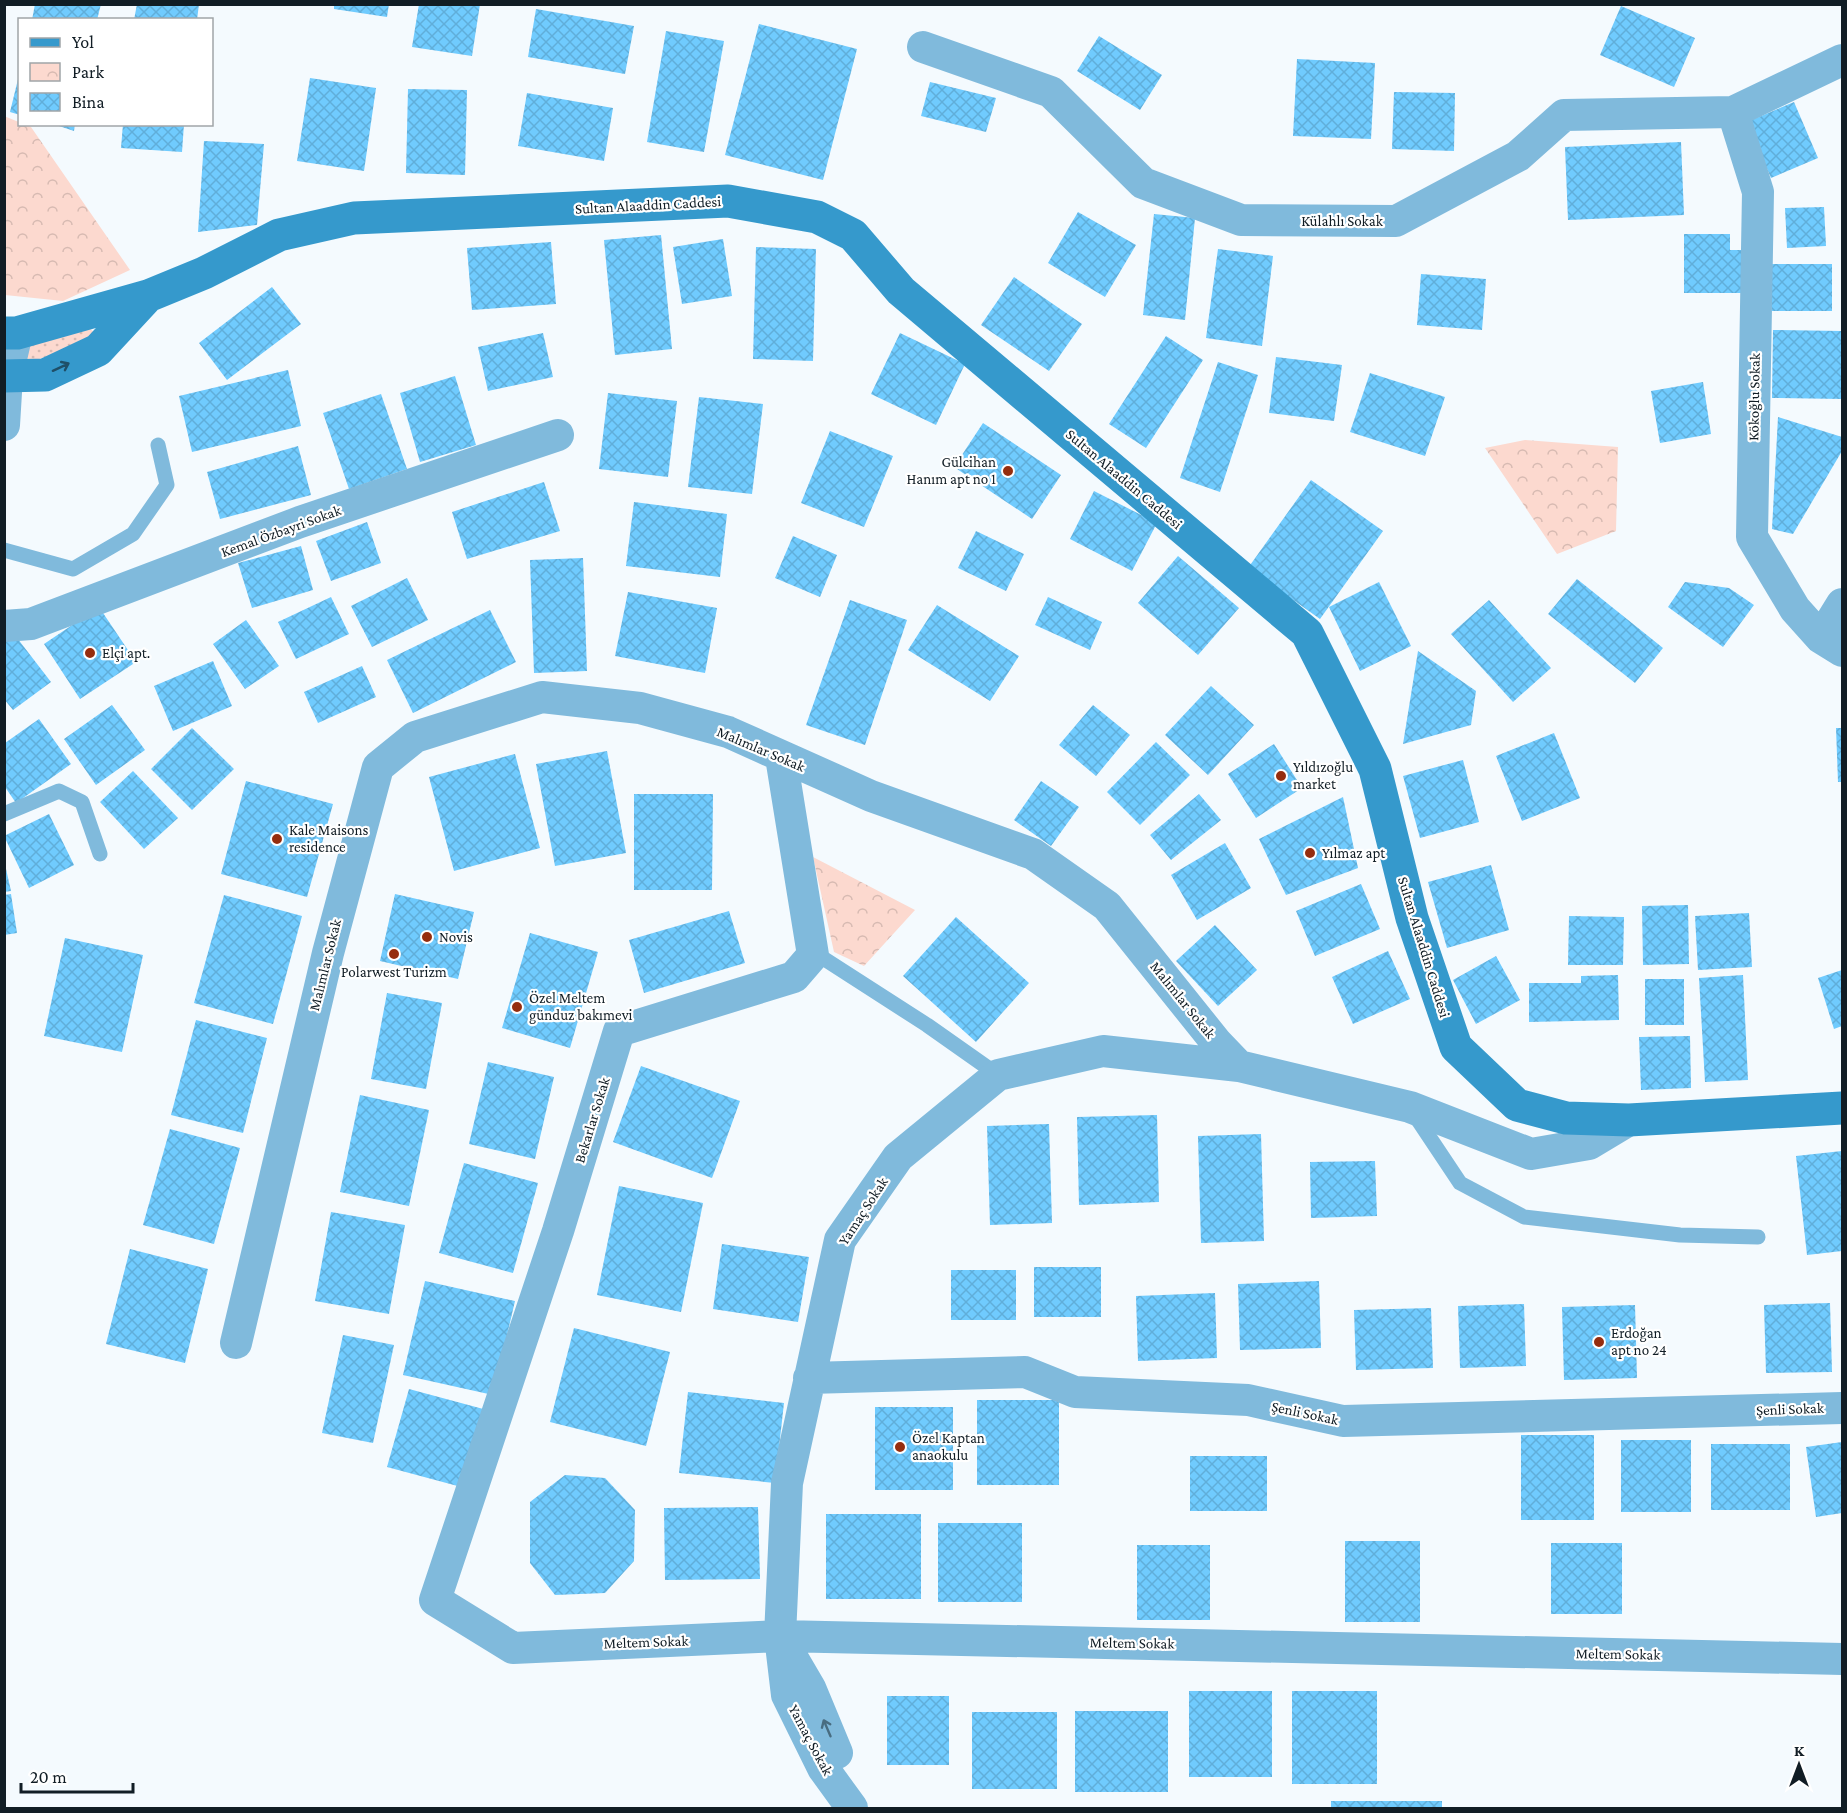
<svg xmlns="http://www.w3.org/2000/svg" width="1847" height="1813" viewBox="0 0 1847 1813" font-family="'Crimson Pro',serif">
  <style>
    .grass { fill: url(#grass-dots) }
    .park { fill: url(#park-crowns) }
    .building { fill: url(#building-cross-hatch) }
    .lines { fill: none; stroke-linecap: round; stroke-linejoin: round }
    .lane { stroke: #80badc; stroke-width: 15 }
    .street { stroke: #80badc; stroke-width: 32 }
    .secondary { stroke: #3599cc; stroke-width: 33 }
    .oneway { stroke: #1f4f68 }
    .oneway2 { stroke: #486c80 }
    .poi-dot { fill: #952d0e; stroke: #fff; stroke-width: 2 }
    .labels { text-anchor: middle; dominant-baseline: central; stroke-width: 4.5; stroke-linejoin: round; paint-order: stroke }
    .street-label { font-size: 15px; fill: #111d25; stroke: #fff }
    .poi-label { font-size: 15px; fill: #111d25; stroke: #fff; text-anchor: start }
  </style>
  <defs>
    <pattern id="grass-dots" width="8" height="8" patternUnits="userSpaceOnUse" patternTransform="scale(1.5)"><rect width="8" height="8" fill="#fcd9cf"/><path d="M2 2h.1M6 6h.1" fill="none" stroke="#d7bab2" stroke-width="1.8" stroke-linecap="round"/></pattern>
    <pattern id="park-crowns" width="20" height="18" patternUnits="userSpaceOnUse" patternTransform="scale(1.5)"><rect width="20" height="18" fill="#fcd9cf"/><path d="M2 6a3 3 0 1 1 6 0M12 15a3 3 0 1 1 6 0" fill="none" stroke="#d7bab2"/></pattern>
    <pattern id="building-cross-hatch" width="8" height="8" patternUnits="userSpaceOnUse" patternTransform="scale(1.5)"><rect width="8" height="8" fill="#70cbfe"/><path d="M0 0l8 8M0 8l8-8" fill="none" stroke="#60aeda"/></pattern>
  </defs>
  <rect width="100%" height="100%" fill="#f4fafe"/>
  <path class="grass" d="M87 325 99 338 25 364 21 343Z"/>
  <path class="park" d="M4 116 31 127 130 270 63 301 5 295Z
    M1525 440 1618 447 1616 531 1557 554 1485 448Z
    M813 857 915 910 864 966 834 952Z"/>
  <path class="building" d="M35 4H101L97 20H32Z
    M137 4H199L197 20H134Z
    M334 4H389L387 17 334 9Z
    M419 4H480L472 56 412 47Z
    M1621 6 1695 38 1674 87 1600 55Z
    M536 9 634 26 625 74 528 57Z
    M759 24 857 49 823 180 725 155Z
    M666 31 724 41 704 152 647 142Z
    M1099 36 1162 75 1140 110 1077 71Z
    M1297 59 1375 63 1371 139 1293 136Z
    M19 75H20V115L10 112Z
    M310 78 376 88 364 171 297 161Z
    M930 82 996 98 986 132 921 116Z
    M408 89 467 90 465 175 406 173Z
    M1394 92 1455 93 1454 151 1392 149Z
    M527 93 613 108 604 161 518 146Z
    M1794 102 1818 158 1771 178 1747 122Z
    M53 124H75L74 131Z
    M123 124H184L182 152 121 148Z
    M204 141 264 144 257 225 198 232Z
    M1681 142 1684 215 1568 220 1565 147Z
    M1824 207 1826 246 1787 248 1785 208Z
    M1078 212 1136 245 1105 297 1048 263Z
    M1154 214 1195 218 1185 320 1143 315Z
    M1684 234H1730V250H1742V293H1684Z
    M661 235 672 349 615 355 604 240Z
    M723 239 732 296 682 304 673 247Z
    M551 242 556 304 472 310 467 248Z
    M756 247 816 249 813 361 753 359Z
    M1218 249 1273 256 1262 346 1206 338Z
    M1772 264H1832V311H1772Z
    M1421 274 1486 279 1482 330 1417 325Z
    M1014 277 1082 324 1049 371 981 325Z
    M272 287 301 324 227 380 199 343Z
    M1773 330 1842 331V399L1772 398Z
    M543 333 553 377 488 391 478 347Z
    M900 333 965 364 936 425 871 394Z
    M1166 336 1203 360 1146 448 1109 424Z
    M1276 357 1342 365 1334 421 1269 413Z
    M1218 362 1258 375 1220 492 1180 478Z
    M288 370 301 426 192 452 179 396Z
    M1370 373 1445 397 1425 456 1350 432Z
    M455 376 476 445 420 462 400 393Z
    M1703 382 1711 434 1660 443 1651 391Z
    M608 393 677 401 668 477 599 469Z
    M381 394 407 469 349 489 323 413Z
    M699 397 763 404 752 494 688 487Z
    M1778 417 1842 437V451L1793 534 1772 529Z
    M983 423 1061 475 1032 519 954 467Z
    M830 431 893 456 864 527 801 503Z
    M298 446 311 495 220 519 207 472Z
    M1311 480 1383 531 1320 619 1248 568Z
    M544 482 560 531 467 559 452 512Z
    M1094 491 1157 523 1132 571 1070 539Z
    M634 502 727 514 720 577 626 566Z
    M367 522 381 563 331 581 316 541Z
    M976 531 1024 554 1006 591 958 568Z
    M793 536 837 555 820 597 775 578Z
    M301 546 313 590 252 608 238 563Z
    M1178 556 1239 608 1198 655 1138 603Z
    M583 558 587 671 534 673 530 560Z
    M407 578 428 620 372 647 351 606Z
    M1577 579 1663 648 1635 683 1548 614Z
    M1379 582 1411 646 1360 671 1329 607Z
    M1685 582 1729 588 1754 605 1723 647 1668 607Z
    M628 592 717 608 705 673 615 656Z
    M331 597 349 634 296 659 278 622Z
    M1048 597 1102 622 1090 650 1035 625Z
    M850 600 907 620 865 745 806 725Z
    M1489 600 1551 668 1513 702 1451 634Z
    M937 605 1019 656 990 701 908 650Z
    M99 607 136 662 80 699 44 644Z
    M490 610 516 662 413 713 387 660Z
    M246 620 279 666 245 689 213 644Z
    M14 634 51 682 13 710 4 699V642Z
    M1418 651 1476 691 1471 725 1403 744Z
    M213 661 232 706 173 731 154 686Z
    M362 666 376 697 318 723 304 692Z
    M1211 686 1254 725 1208 775 1165 735Z
    M112 705 145 750 96 785 64 739Z
    M1093 705 1130 735 1096 776 1059 745Z
    M39 719 71 764 16 803 5 787V743Z
    M192 728 234 769 192 810 151 769Z
    M1836 728H1842V782H1838Z
    M1554 733 1580 798 1522 821 1496 756Z
    M1156 742 1190 775 1140 825 1107 792Z
    M1274 744 1302 788 1256 818 1228 774Z
    M607 751 626 853 555 866 536 764Z
    M515 754 540 848 454 871 429 777Z
    M1463 760 1479 822 1420 838 1403 776Z
    M133 771 178 818 144 849 100 802Z
    M246 781 333 804 307 897 221 874Z
    M1041 781 1079 807 1051 846 1014 820Z
    M634 794H713L712 890H634Z
    M1199 794 1221 820 1171 860 1150 835Z
    M1343 797 1358 868 1286 895 1259 839Z
    M49 814 74 865 29 888 4 836Z
    M1225 843 1251 888 1197 920 1171 875Z
    M4 860 11 891 4 892Z
    M1491 865 1509 930 1447 948 1428 882Z
    M1361 884 1380 929 1315 956 1296 911Z
    M11 894 17 933 4 935V895Z
    M395 894 474 912 458 979 380 961Z
    M224 895 302 916 273 1024 194 1003Z
    M1688 905 1689 964 1643 965 1642 906Z
    M729 911 745 963 644 993 629 940Z
    M1749 913 1752 967 1698 970 1695 916Z
    M1569 916 1624 917 1623 965H1568Z
    M956 917 1029 983 976 1042 903 976Z
    M1215 925 1257 970 1218 1006 1176 961Z
    M530 933 598 952 570 1048 502 1028Z
    M65 938 143 955 122 1052 44 1036Z
    M1388 951 1410 999 1353 1024 1332 977Z
    M1496 956 1520 1000 1476 1024 1453 980Z
    M1842 970V1026L1834 1029 1818 978Z
    M1618 975 1619 1020 1529 1022V983H1581V976Z
    M1743 975 1748 1080 1705 1082 1699 978Z
    M1645 979H1684V1025H1645Z
    M387 993 442 1003 426 1089 371 1079Z
    M196 1020 267 1038 243 1133 171 1115Z
    M1690 1036 1691 1088 1641 1090 1639 1037Z
    M488 1062 554 1077 535 1159 469 1144Z
    M641 1066 740 1101 712 1178 613 1142Z
    M360 1095 429 1110 409 1206 340 1192Z
    M1157 1115 1159 1202 1079 1205 1077 1117Z
    M1049 1124 1052 1223 990 1225 987 1126Z
    M170 1129 240 1148 214 1244 143 1225Z
    M1261 1134 1264 1241 1201 1243 1198 1136Z
    M1842 1151V1251L1807 1255 1796 1156Z
    M1375 1161 1377 1216 1311 1218 1310 1162Z
    M464 1163 538 1183 513 1273 439 1253Z
    M619 1186 703 1203 681 1312 597 1295Z
    M331 1212 405 1225 389 1314 315 1301Z
    M722 1244 809 1257 798 1322 713 1309Z
    M130 1249 208 1269 185 1363 106 1344Z
    M1034 1267H1101V1317H1034Z
    M951 1270H1016V1320H951Z
    M425 1281 515 1301 493 1395 403 1375Z
    M1319 1281 1321 1348 1240 1350 1238 1284Z
    M1215 1293 1217 1358 1138 1361 1136 1296Z
    M1830 1303 1832 1372 1766 1373 1764 1305Z
    M1524 1304 1526 1366 1460 1368 1458 1306Z
    M1635 1305 1637 1378 1564 1380 1562 1307Z
    M1431 1308 1433 1368 1356 1370 1354 1310Z
    M574 1328 670 1352 646 1446 550 1422Z
    M343 1335 394 1345 373 1443 322 1433Z
    M409 1389 487 1410 465 1488 387 1467Z
    M688 1392 784 1403 775 1483 679 1473Z
    M977 1400H1059V1485H977Z
    M875 1407H953V1490H875Z
    M1521 1435H1594V1520H1521Z
    M1621 1440H1691V1512H1621Z
    M1842 1442V1513L1816 1517 1806 1447Z
    M1711 1444H1790V1510H1711Z
    M1190 1456H1267V1511H1190Z
    M565 1475 605 1478 635 1510 634 1561 605 1593 555 1595 530 1563V1502Z
    M758 1507 760 1579 665 1580 664 1508Z
    M826 1514H921V1599H826Z
    M938 1523H1022V1602H938Z
    M1345 1541H1420V1622H1345Z
    M1551 1543H1622V1614H1551Z
    M1137 1545H1210V1620H1137Z
    M1189 1691H1272V1777H1189Z
    M1292 1691H1377V1784H1292Z
    M887 1696H949V1765H887Z
    M1075 1711H1168V1792H1075Z
    M972 1712H1057V1789H972Z
    M1331 1801H1442V1808H1331Z"/>
  <g class="lines">
    <path class="lane" d="M4 550 73 569 133 534 167 485 158 445
      M4 814 59 791 82 802 100 854
      M813 955 826 960 927 1025 998 1075
      M1414 1114 1460 1183 1524 1217 1680 1235 1758 1237"/>
    <path class="street" d="M923 47 1051 92 1143 183 1241 220 1396 221 1518 156 1564 115 1733 112 1842 60
      M1733 112 1758 192 1752 537 1795 609 1821 638 1842 651
      M4 425 7 376 17 333
      M4 626 31 624 300 522 558 435
      M1821 638 1842 604
      M781 757 813 955 794 977 619 1031 558 1231 435 1600 513 1648 780 1636 1842 1659
      M236 1343 328 953 378 767 415 737 542 697 640 708 728 732 871 796 1033 854 1107 906 1216 1042 1239 1066 1410 1107 1531 1154 1589 1144 1629 1120
      M809 1378 1025 1372 1075 1392 1248 1400 1343 1421 1842 1408
      M786 1647 810 1688 837 1753
      M852 1808 823 1768 787 1695 780 1636 787 1483 840 1240 898 1157 998 1075 1103 1051 1239 1066"/>
    <path class="secondary" d="M4 333H17L148 296 204 273 279 235 354 218 728 201 817 217 853 235 901 291 1307 633 1375 769 1412 918 1456 1047 1517 1105 1566 1118 1629 1120 1842 1108
      M4 376 45 375 98 350 148 296"/>
  </g>
  <defs><path id="oneway-shaft" d="M-6 0H5M1.5-3L5.5 0L1.5 3" fill="none" stroke-width="1.6" stroke-linecap="round" stroke-linejoin="round" transform="scale(1.5)"/></defs>
  <use class="oneway" href="#oneway-shaft" transform="translate(61 367) rotate(-25)"/>
  <use class="oneway2" href="#oneway-shaft" transform="translate(827 1728) rotate(-113)"/>
  <g class="poi-dot">
    <circle cx="1008" cy="471" r="6"/>
    <circle cx="90" cy="653" r="6"/>
    <circle cx="1281" cy="776" r="6"/>
    <circle cx="277" cy="839" r="6"/>
    <circle cx="1310" cy="853" r="6"/>
    <circle cx="427" cy="937" r="6"/>
    <circle cx="394" cy="954" r="6"/>
    <circle cx="517" cy="1007" r="6"/>
    <circle cx="1599" cy="1342" r="6"/>
    <circle cx="900" cy="1447" r="6"/>
  </g>
  <g class="labels">
    <g class="street-label">
      <text transform="translate(648 205) rotate(-3)">Sultan Alaaddin Caddesi</text>
      <text x="1342" y="221">Külahlı Sokak</text>
      <text transform="translate(1754 397) rotate(-89)">Kökoğlu Sokak</text>
      <text transform="translate(1124 479) rotate(40)">Sultan Alaaddin Caddesi</text>
      <text transform="translate(281 531) rotate(-20)">Kemal Özbayri Sokak</text>
      <text transform="translate(761 749) rotate(23)">Malımlar Sokak</text>
      <text transform="translate(1424 947) rotate(73)">Sultan Alaaddin Caddesi</text>
      <text transform="translate(325 965) rotate(-76)">Malımlar Sokak</text>
      <text transform="translate(1183 1000) rotate(51)">Malımlar Sokak</text>
      <text transform="translate(592 1120) rotate(-73)">Bekarlar Sokak</text>
      <text transform="translate(863 1211) rotate(-57)">Yamaç Sokak</text>
      <text transform="translate(1790 1409) rotate(-2)">Şenli Sokak</text>
      <text transform="translate(1305 1413) rotate(12)">Şenli Sokak</text>
      <text transform="translate(646 1642) rotate(-2)">Meltem Sokak</text>
      <text transform="translate(1132 1643) rotate(1)">Meltem Sokak</text>
      <text transform="translate(1618 1654) rotate(1)">Meltem Sokak</text>
      <text transform="translate(811 1740) rotate(62)">Yamaç Sokak</text>
    </g>
    <g class="poi-label">
      <text x="996" y="462" text-anchor="end">Gülcihan<tspan x="996" dy="17">Hanım apt no 1</tspan></text>
      <text x="102" y="653">Elçi apt.</text>
      <text x="1293" y="767">Yıldızoğlu<tspan x="1293" dy="17">market</tspan></text>
      <text x="289" y="830">Kale Maisons<tspan x="289" dy="17">residence</tspan></text>
      <text x="1322" y="853">Yılmaz apt</text>
      <text x="439" y="937">Novis</text>
      <text x="394" y="972" text-anchor="middle">Polarwest Turizm</text>
      <text x="529" y="998">Özel Meltem<tspan x="529" dy="17">günduz bakımevi</tspan></text>
      <text x="1611" y="1333">Erdoğan<tspan x="1611" dy="17">apt no 24</tspan></text>
      <text x="912" y="1438">Özel Kaptan<tspan x="912" dy="17">anaokulu</tspan></text>
    </g>
  </g>
  <rect width="1847" height="1813" fill="none" stroke="#111d25" stroke-width="12"/>
  <rect x="18" y="18" width="195" height="108" fill="#ffffff" stroke="#a0a5a8" stroke-width="1.5"/>
  <rect x="30" y="38" width="30" height="9" fill="#3599cc" stroke="#a0a5a8" stroke-width="1.5"/>
  <text x="72" y="48" font-size="18" fill="#111d25">Yol</text>
  <rect x="30" y="63" width="30" height="18" fill="url(#park-crowns)" stroke="#a0a5a8" stroke-width="1.5"/>
  <text x="72" y="78" font-size="18" fill="#111d25">Park</text>
  <rect x="30" y="93" width="30" height="18" fill="url(#building-cross-hatch)" stroke="#a0a5a8" stroke-width="1.5"/>
  <text x="72" y="108" font-size="18" fill="#111d25">Bina</text>
  <g transform="translate(1799 1765)" stroke="#ffffff" stroke-width="4.5" paint-order="stroke">
  <path d="M0-4.5L10 22L0 15L-10 22Z" fill="#111d25"/>
  <text y="-9" font-size="16" font-weight="bold" text-anchor="middle" fill="#111d25">K</text>
  </g>
  <path d="M21 1783v9h112v-9" fill="none" stroke="#111d25" stroke-width="3"/>
  <text x="30" y="1783" font-size="18" fill="#111d25" stroke="#ffffff" stroke-width="4.5" paint-order="stroke">20 m</text>
</svg>
